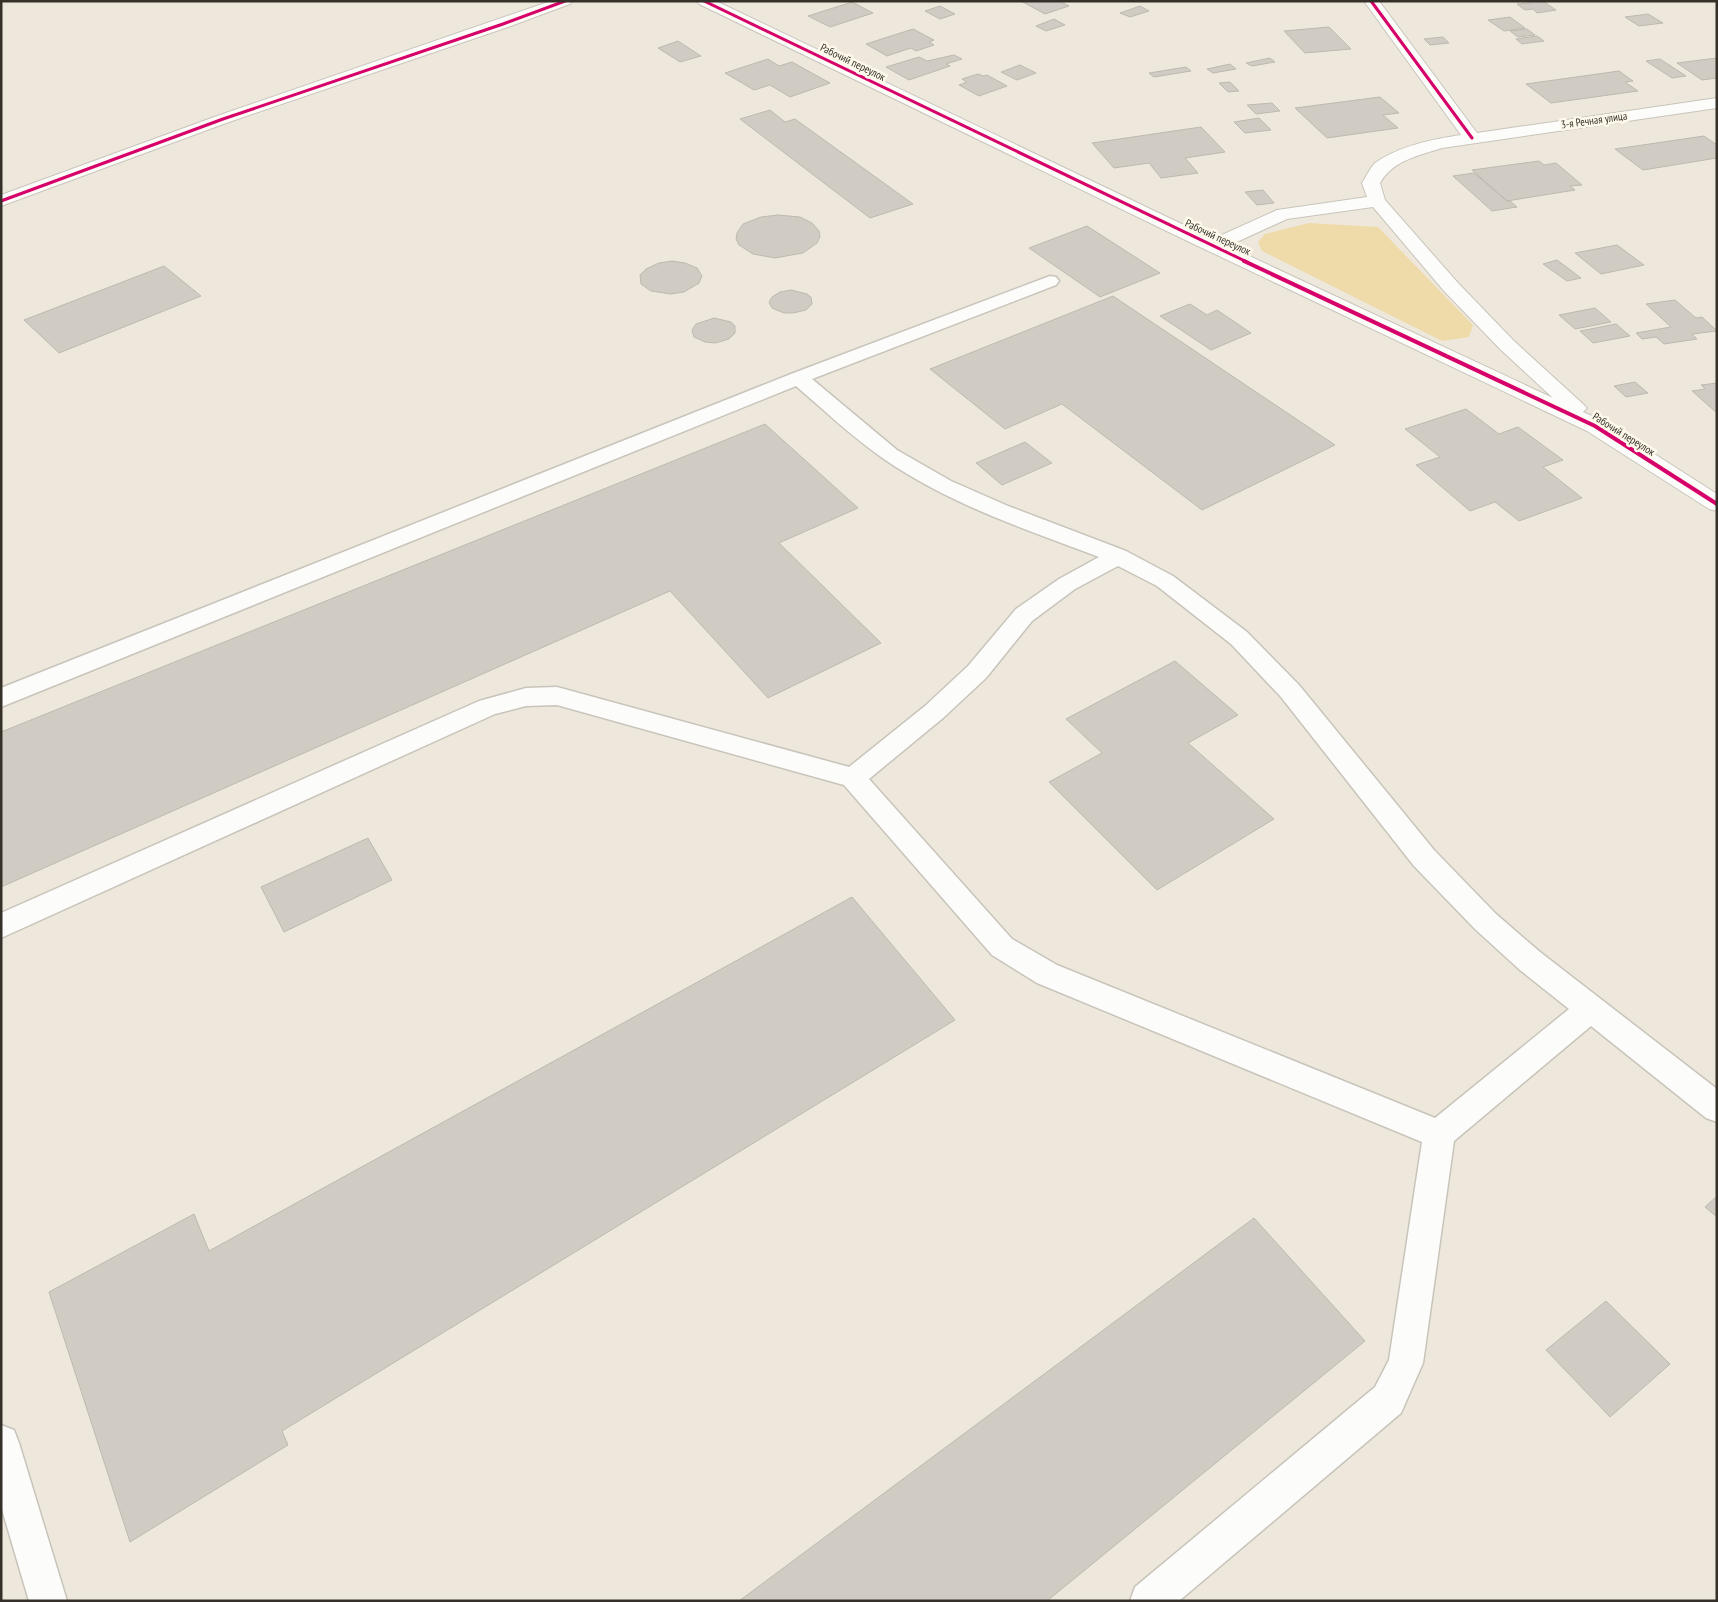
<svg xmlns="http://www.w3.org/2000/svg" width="1718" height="1602" viewBox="0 0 1718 1602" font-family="'PT Sans Narrow',sans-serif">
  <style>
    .green { fill: #efdaa9 }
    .building { fill: #d1ccc3; stroke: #beb9b0 }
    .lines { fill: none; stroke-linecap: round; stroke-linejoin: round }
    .service-casing { stroke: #c9c4bb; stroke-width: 3 }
    .minor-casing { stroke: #c9c4bb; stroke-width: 2 }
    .service { fill: #fcfcfa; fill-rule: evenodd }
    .minor { fill: #fcfcfa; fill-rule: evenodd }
    .cycleway-far1-casing { stroke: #fff9eb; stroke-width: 5 }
    .cycleway-casing { stroke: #fff9eb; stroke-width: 6 }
    .cycleway-far1 { stroke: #d6006c; stroke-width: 3 }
    .cycleway { stroke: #d6006c; stroke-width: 4 }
    .labels { text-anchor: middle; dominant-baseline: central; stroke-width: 5; stroke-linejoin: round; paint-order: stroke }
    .far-street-label { font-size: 11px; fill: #353129; stroke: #fff9eb }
  </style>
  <rect width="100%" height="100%" fill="#eee8dc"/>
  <path class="green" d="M1309 223 1378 227 1473 325 1469 337 1442 341 1262 251 1258 242 1265 234Z"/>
  <path class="building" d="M1021 1H1059L1069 6 1045 14Z
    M1528 1 1544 2 1556 10 1537 13 1533 9 1525 10 1517 4 1530 3Z
    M852 2 873 13 830 27 808 16Z
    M940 6 955 14 940 19 925 11Z
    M1140 6 1149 11 1130 17 1120 13Z
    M1648 14 1663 23 1639 26 1625 17Z
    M1510 17 1525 28 1504 31 1488 20Z
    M1054 19 1065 25 1046 31 1036 26Z
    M1329 27 1351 49 1305 53 1284 31Z
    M913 29 934 40 929 42 934 45 916 51 911 48 887 56 866 44Z
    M1527 29 1535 35 1518 37 1510 31Z
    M1537 36 1544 41 1522 44 1516 39Z
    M1443 37 1449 43 1430 45 1424 39Z
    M678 41 701 56 680 62 658 48Z
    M954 55 962 59 946 64 950 66 909 80 886 67 919 57 927 61Z
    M1270 58 1275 62 1252 66 1246 63Z
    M1717 58V78L1702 80 1677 63Z
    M768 59 779 66 792 62 830 83 790 97 770 85 754 90 725 73Z
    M1660 59 1686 76 1672 78 1646 61Z
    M1230 64 1236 69 1213 73 1207 69Z
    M1020 65 1036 73 1017 80 1001 72Z
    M1186 67 1191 71 1154 77 1149 73Z
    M1619 71 1633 81 1625 82 1638 91 1551 103 1526 84Z
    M978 74 983 76 987 75 1007 86 979 96 959 85 967 82 962 79Z
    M1230 82 1239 91 1228 92 1219 83Z
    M1380 97 1399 113 1383 115 1398 128 1327 138 1295 108Z
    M1272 103 1280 111 1256 114 1247 105Z
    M770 110 785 122 795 119 913 204 870 218 740 119Z
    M1259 118 1271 130 1245 133 1234 122Z
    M1201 127 1225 152 1185 158 1198 173 1161 178 1149 163 1114 168 1092 143Z
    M1704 136 1717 145V158L1643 170 1615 149Z
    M1539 161 1544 165 1556 163 1582 185 1570 186 1575 190 1507 201 1472 170Z
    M1474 173 1507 201H1510L1517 207 1492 211 1453 176Z
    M1263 190 1274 203 1257 205 1245 192Z
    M778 215 800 217 812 223 819 231 820 237 817 243 803 253 775 258 753 254 739 245 736 239 737 233 743 224 761 217Z
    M1087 226 1160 273 1100 297 1029 248Z
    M1617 245 1644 265 1601 274 1575 253Z
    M1557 260 1581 278 1567 281 1543 264Z
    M672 261 685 263 697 268 702 276 699 283 684 292 671 294 651 291 641 284 640 275 646 269 659 263Z
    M164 266 201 296 59 353 24 320Z
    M791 290 807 294 811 297 812 304 806 310 793 313H784L772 308 769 302 772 297 780 292Z
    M1113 296 1335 445 1202 510 1062 404 1005 429 930 369Z
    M1675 300 1696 318 1702 317 1717 331 1692 334 1697 339 1664 344 1656 337 1642 339 1636 333 1671 327 1646 304Z
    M1190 304 1207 315 1217 310 1251 333 1211 350 1160 316Z
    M1595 308 1611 322 1575 329 1559 315Z
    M714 318 731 322 735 326V333L729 339 715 343 705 342 694 337 692 330 696 324Z
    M1616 324 1630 336 1593 343 1580 331Z
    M1635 382 1648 393 1626 397 1614 386Z
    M1717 383V413L1692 391 1705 389 1701 385Z
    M1466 409 1499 434 1518 427 1563 460 1543 467 1582 498 1519 521 1495 502 1470 511 1416 465 1440 457 1405 429Z
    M765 424 858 508 779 543 881 643 768 698 670 591 1 887V732Z
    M1025 442 1052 463 1002 485 976 463Z
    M1175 661 1238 715 1188 743 1274 819 1157 890 1049 782 1102 753 1066 719Z
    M368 838 392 880 284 932 261 887Z
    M852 897 955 1020 282 1431 288 1445 130 1542 49 1292 194 1214 209 1251Z
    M1717 1196V1217L1705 1207Z
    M1254 1218 1365 1341 1047 1601H739Z
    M1606 1301 1670 1364 1610 1417 1546 1350Z"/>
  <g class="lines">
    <defs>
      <path id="service" d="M1050 276 1056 277 1059 281 1056 285 812 379 897 450 951 481 1008 506 1126 551 1173 576 1247 632 1299 685 1434 850 1496 914 1540 952 1717 1089V1122L1706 1118 1591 1026 1454 1141 1423 1363 1401 1413 1179 1601H1130L1135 1587 1375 1387 1389 1360 1422 1142 1037 983 992 955 844 785 557 705 526 706 495 714 1 938V913L479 701 526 688 557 687 849 767 925 706 968 666 1016 609 1059 579 1099 557C1025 529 949 504 884 459 853 438 824 410 796 386L1 707V688L791 374ZM1118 566 1157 586 1231 644 1281 697 1414 866 1476 930 1520 970 1569 1009 1435 1118 1057 965 1012 939 869 779 943 718 986 678 1032 621 1075 589Z
        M1 1425 14 1430 19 1443 67 1601H29L1 1506Z"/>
      <path id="minor" d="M551 1H572L570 4 508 27 229 122 1 206V195L217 116Z
        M697 1H716L1213 239 1277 210 1367 197 1362 183C1366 177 1370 168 1375 163 1399 146 1433 139 1461 135L1364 1H1379L1477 133 1717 98V108L1442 148C1418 156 1393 160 1380 183L1385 200 1458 283 1514 341 1583 404 1587 408 1583 412 1603 421 1717 494V511L1709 509 1587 431 1179 237 699 4ZM1373 207 1444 291 1500 349 1553 398 1228 246 1287 219Z"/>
    </defs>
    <use href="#service" class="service-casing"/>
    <use href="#minor" class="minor-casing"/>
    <use href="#service" class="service"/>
    <use href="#minor" class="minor"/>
    <defs>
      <path id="cycleway-far1" d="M704 1 1247 262
        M1371 1 1472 138
        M1 201 223 119 503 24 565 1"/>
      <path id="cycleway" d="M1244 261 1595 426 1717 504"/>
    </defs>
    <use href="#cycleway-far1" class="cycleway-far1-casing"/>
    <use href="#cycleway" class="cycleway-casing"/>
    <use href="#cycleway-far1" class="cycleway-far1"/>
    <use href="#cycleway" class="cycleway"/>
  </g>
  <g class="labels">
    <g class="far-street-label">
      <text transform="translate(853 62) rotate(26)">Рабочий переулок</text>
      <text transform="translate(1594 120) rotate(-8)">3-я Речная улица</text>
      <text transform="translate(1218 237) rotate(25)">Рабочий переулок</text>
      <text transform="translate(1624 434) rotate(32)">Рабочий переулок</text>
    </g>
  </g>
  <rect width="1718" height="1602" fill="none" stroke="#353129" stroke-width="5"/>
</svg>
